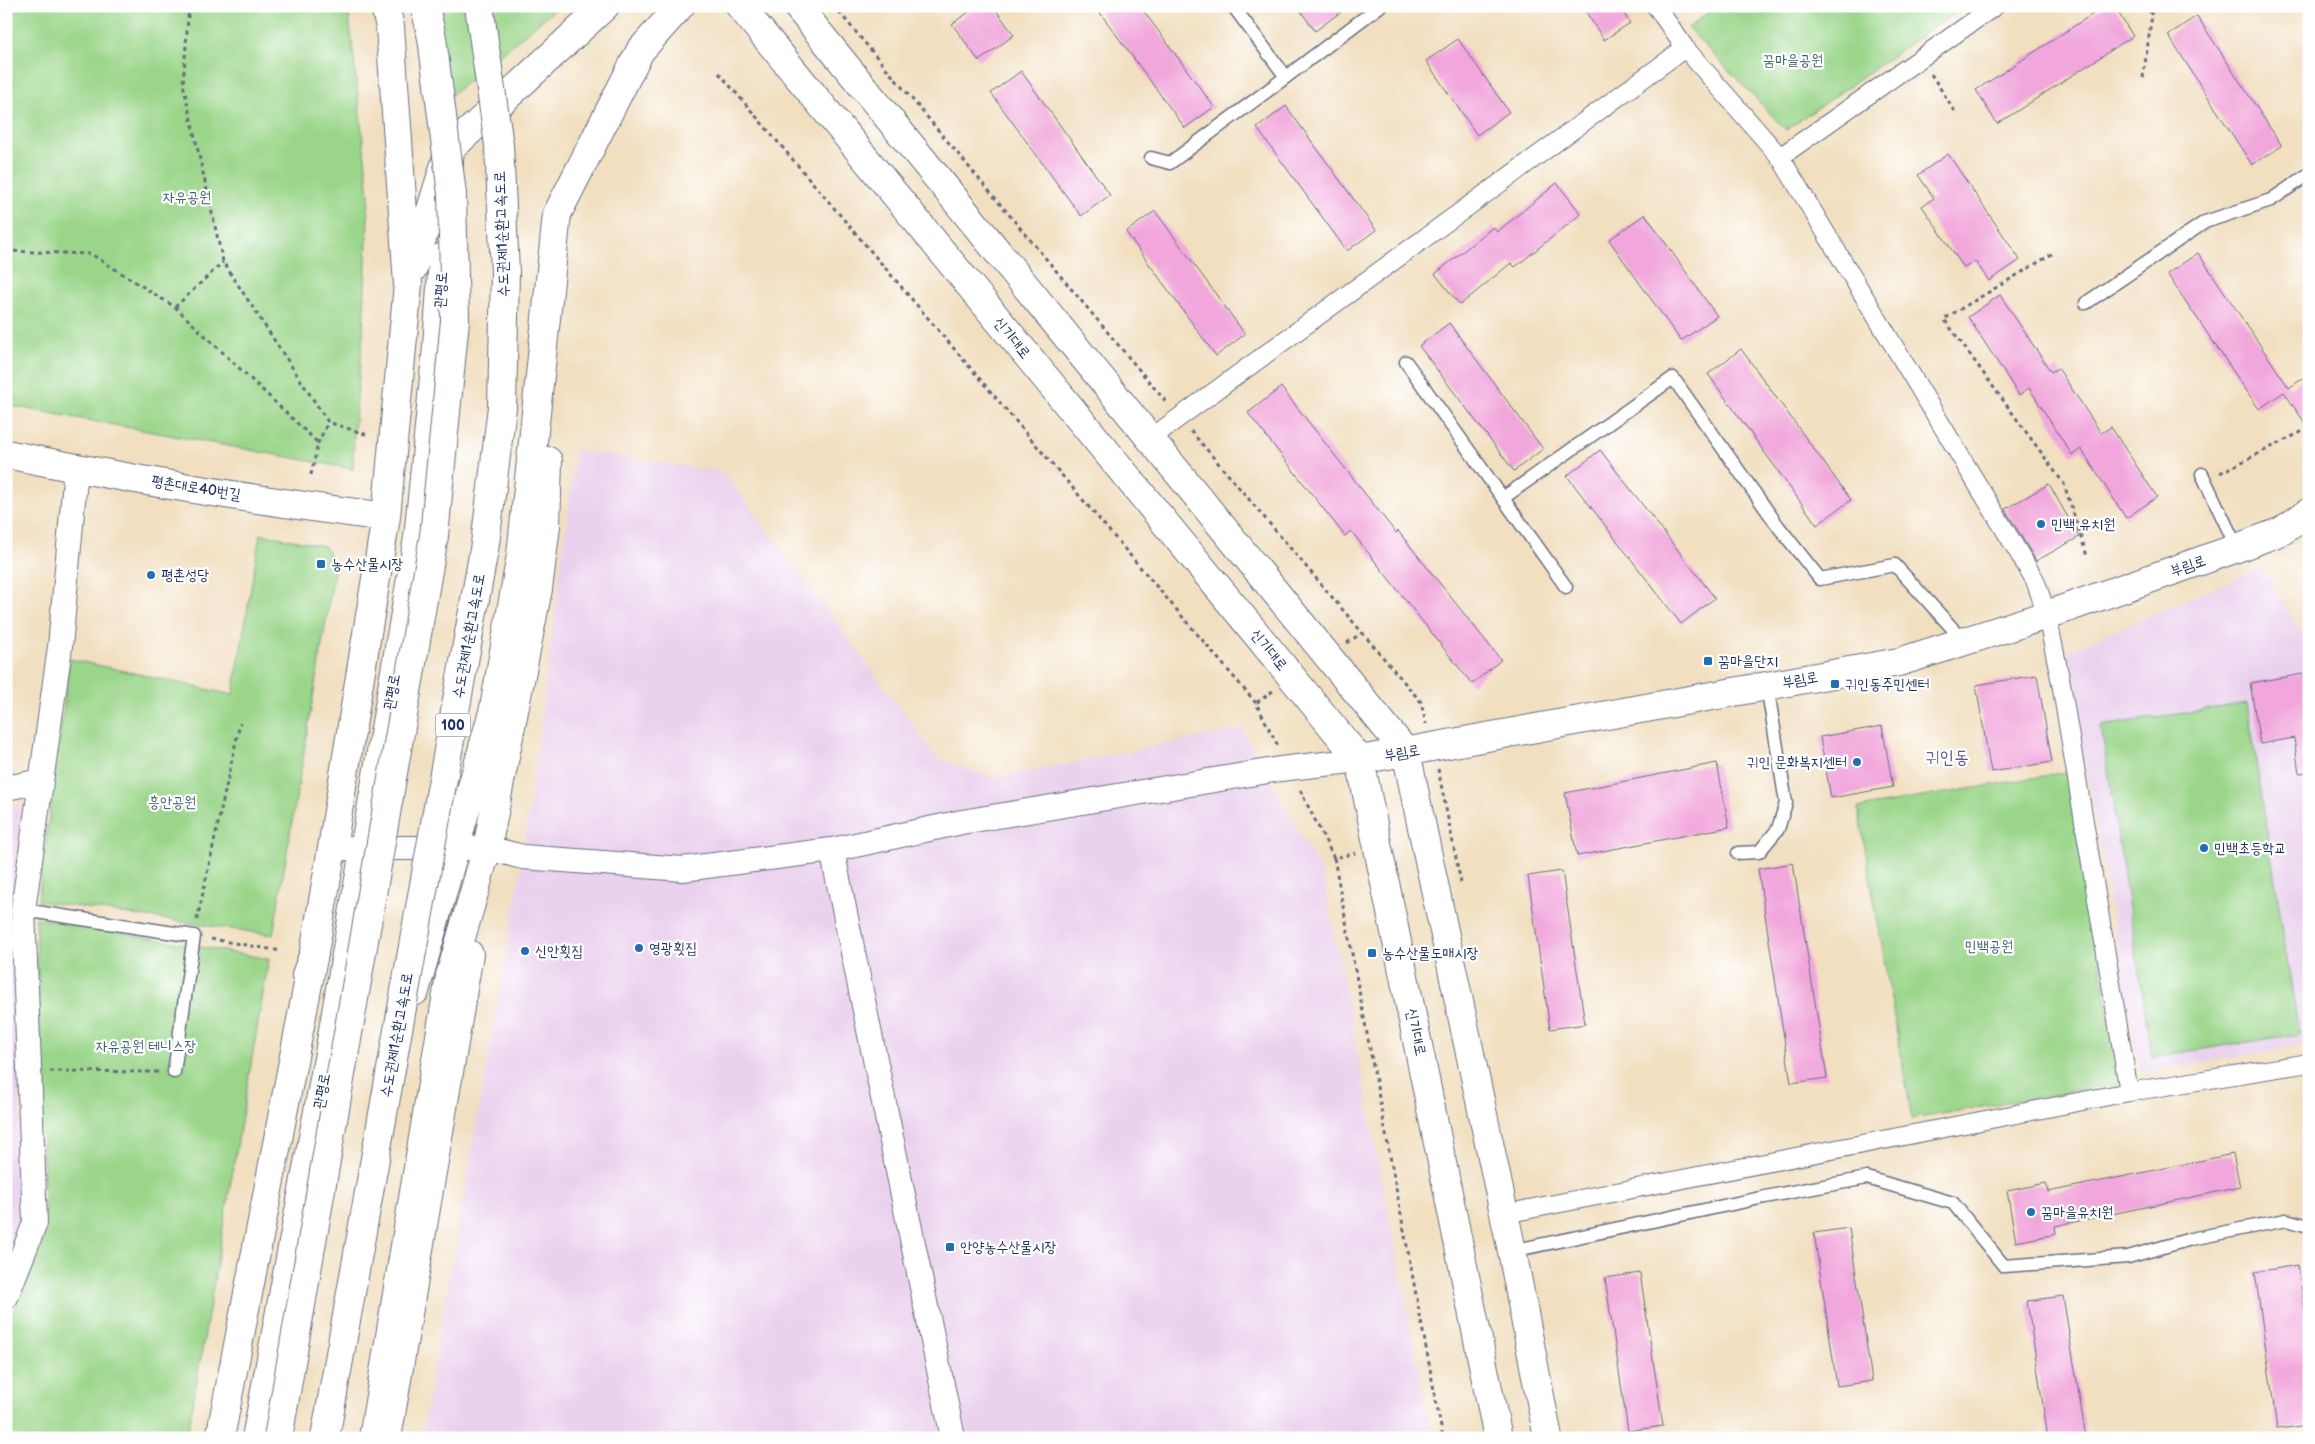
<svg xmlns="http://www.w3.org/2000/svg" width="2315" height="1444" viewBox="0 0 2315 1444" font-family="'Balsamiq Sans','Poor Story',sans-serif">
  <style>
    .built { fill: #ead1ed }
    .green { fill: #9ad589; stroke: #5a8274 }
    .building { fill: #f1a7dc }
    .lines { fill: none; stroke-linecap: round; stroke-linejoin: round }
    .service-casing { stroke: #666d80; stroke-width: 15 }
    .pedestrian-casing { stroke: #666d80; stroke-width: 20 }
    .minor-casing { stroke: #666d80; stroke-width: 26 }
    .tertiary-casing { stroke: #666d80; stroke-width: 30 }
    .motorway-casing { stroke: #666d80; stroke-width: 30 }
    .path { stroke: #666d80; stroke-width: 3; stroke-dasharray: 4 4; stroke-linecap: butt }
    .service { stroke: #fff; stroke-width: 12 }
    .pedestrian { stroke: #fff; stroke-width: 18 }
    .minor { stroke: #fff; stroke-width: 24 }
    .tertiary { stroke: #fff; stroke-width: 28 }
    .motorway { stroke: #fff; stroke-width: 28 }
    .motorway-bridge-casing { stroke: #666d80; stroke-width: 30; stroke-linecap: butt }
    .motorway-bridge { stroke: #fff; stroke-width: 28 }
    .poi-dot { fill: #1f6fb2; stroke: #fff; stroke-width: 2 }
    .labels { text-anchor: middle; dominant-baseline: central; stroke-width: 4.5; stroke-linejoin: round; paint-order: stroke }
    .shield { fill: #fff; stroke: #5f6d8e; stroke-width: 1 }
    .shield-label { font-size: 14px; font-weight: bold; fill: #1b2f5e }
    .park-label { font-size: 15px; fill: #41616b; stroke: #fff }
    .street-label { font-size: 15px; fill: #1b2f5e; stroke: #fff }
    .poi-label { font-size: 15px; fill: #1b2f5e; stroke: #fff; text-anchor: start }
    .quarter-label { font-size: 18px; fill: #66598a; stroke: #fff }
  </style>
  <rect width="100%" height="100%" fill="#fff"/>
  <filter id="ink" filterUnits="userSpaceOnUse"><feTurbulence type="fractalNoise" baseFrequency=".02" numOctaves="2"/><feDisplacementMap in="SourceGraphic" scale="10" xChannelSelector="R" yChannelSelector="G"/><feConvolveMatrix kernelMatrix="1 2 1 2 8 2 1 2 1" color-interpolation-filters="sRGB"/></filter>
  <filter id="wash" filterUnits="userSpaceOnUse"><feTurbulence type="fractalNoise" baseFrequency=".0096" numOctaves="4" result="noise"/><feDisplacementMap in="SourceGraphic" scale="20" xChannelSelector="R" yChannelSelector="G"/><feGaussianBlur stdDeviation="1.12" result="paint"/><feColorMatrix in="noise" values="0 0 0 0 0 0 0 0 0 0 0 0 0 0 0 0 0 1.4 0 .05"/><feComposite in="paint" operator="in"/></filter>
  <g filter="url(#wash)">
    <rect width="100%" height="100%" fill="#f1dfc0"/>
    <path class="built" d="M576 450 724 472 938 759 995 778 1242 729 1323 875 1432 1438H421L523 857Z
      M2262 567 2309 646V1044L2140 1073 2066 652Z
      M6 799H9L21 809 14 942 24 1214 6 1259Z"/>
    <path class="green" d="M6 6H348L369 194 363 334 354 432 353 469 6 405Z
      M425 6H559L443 102Z
      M1716 6H1964L1786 130 1688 28Z
      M260 534 325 546 335 567 273 935 38 901 70 659 233 695Z
      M2247 703 2299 1034 2152 1057 2101 726Z
      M2067 772 2121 1083 1912 1119 1858 808Z
      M36 918 269 959 187 1438H6V1331L45 1228Z"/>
    <g id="blocks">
      <path class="building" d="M977 6H993L1014 35 979 61 952 24Z
        M1095 6H1140L1214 107 1185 128Z
        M1297 6H1349L1315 31Z
        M1582 6H1619L1630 23 1604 40Z
        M2105 6H2114L2133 36 1997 124 1976 90Z
        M2197 16 2282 146 2252 165 2168 35Z
        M1458 39 1509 112 1477 135 1426 61Z
        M1021 71 1110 195 1081 216 991 93Z
        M1286 106 1376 230 1347 251 1257 128Z
        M1948 154 2020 260 1989 281 1975 261 1964 268 1922 206 1934 198 1918 175Z
        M1557 183 1581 214 1515 267 1511 263 1460 305 1435 274 1493 227 1497 232Z
        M1155 211 1245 334 1216 356 1126 232Z
        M1645 214 1717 316 1681 341 1609 240Z
        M2198 253 2289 388 2309 374V429L2284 392 2259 409 2167 274Z
        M2000 295 2051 372 2058 368 2101 433 2111 427 2157 497 2126 518 2081 449 2072 455 2029 388 2019 395 1968 317Z
        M1449 323 1543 449 1514 471 1419 346Z
        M1741 349 1851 500 1817 525 1708 374Z
        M1281 387 1396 533 1398 531 1501 660 1472 684 1351 531 1345 536 1248 413Z
        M1600 450 1715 598 1681 624 1567 476Z
        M2049 484 2079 537 2036 561 2005 509Z
        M2303 674 2309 682V772L2299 773 2294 738 2260 744 2250 683Z
        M2037 675 2052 762 1991 772 1976 685Z
        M1882 726 1893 787 1831 798 1820 737Z
        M1717 763 1729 827 1577 856 1565 793Z
        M1793 863 1827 1078 1791 1083 1758 869Z
        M1562 871 1585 1024 1550 1029 1528 876Z
        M2233 1154 2240 1187 2055 1226 2056 1234 2016 1242 2007 1191 2046 1183 2048 1192Z
        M1849 1228 1872 1381 1837 1386 1814 1233Z
        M2298 1265 2309 1341V1425L2277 1429 2255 1272Z
        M1640 1273 1663 1426 1628 1431 1605 1278Z
        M2063 1296 2086 1438H2048L2027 1301Z"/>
    </g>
  </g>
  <g filter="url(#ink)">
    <use href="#blocks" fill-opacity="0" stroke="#666d80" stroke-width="1"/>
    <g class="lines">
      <defs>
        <path id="service" d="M1233 6 1286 77 1380 6
          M1151 158 1170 163 1286 77
          M2086 303 2205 222 2271 200 2309 174
          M1406 362 1566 587
          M2202 474 2237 548
          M1503 498 1673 378 1778 526 1820 579 1895 565 1963 640
          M1738 853 1759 852 1778 829 1786 803 1767 685
          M23 910 194 936 174 1072
          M1512 1251 1765 1197 1867 1178 1953 1203 2004 1266 2128 1257 2191 1239 2286 1220 2309 1226"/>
        <path id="pedestrian" d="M1656 6 1685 48 1780 157 2035 580 2047 615 2061 683 2129 1092
          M1780 157 1995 6
          M1151 438 1685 48
          M1504 1214 2129 1092 2309 1063"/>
        <path id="minor" d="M6 788 41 781
          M332 848H487L523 857 683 869 832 850 962 822 1280 769 1360 760
          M832 850 953 1438
          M6 1297 35 1223 23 910 60 647 76 468"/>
        <path id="tertiary" d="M740 6 1360 760 1498 1438
          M797 6 1406 752 1512 1251 1548 1438
          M448 174 450 149 605 6
          M413 268 448 154
          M6 454C132 480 259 501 386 517
          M1360 760 1899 662 2047 615 2237 548 2282 531 2309 512
          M306 975 314 953 332 848 386 517 408 284 390 27 385 6
          M450 976 487 848 538 589 546 526 548 461
          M415 991 494 708 521 555 557 214 640 51 680 6
          M256 1438 329 1053 418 538 437 347 443 257
          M387 1438 469 954"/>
        <path id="motorway" d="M220 1438 314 953
          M373 1438 450 976"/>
      </defs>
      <use href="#service" class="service-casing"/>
      <use href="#pedestrian" class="pedestrian-casing"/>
      <use href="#minor" class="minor-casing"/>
      <use href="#tertiary" class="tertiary-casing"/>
      <use href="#motorway" class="motorway-casing"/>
      <path class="path" d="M189 6 183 84 223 262 328 422 368 435
        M834 6 1167 403
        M719 73 1256 703
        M1931 74 1956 113
        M2143 78 2152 15 2147 6
        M6 251 91 254 175 307 318 443
        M2052 254 1944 319 2064 484 2087 556
        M175 307 223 262
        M1191 431 1421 702 1426 724
        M2220 473 2309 428
        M311 475 318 443 328 422
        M1347 643 1362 633
        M1273 691 1256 703 1279 748
        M1438 769 1461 883
        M1300 790 1334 858 1356 853
        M1334 858 1443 1438
        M197 920 240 723
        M211 939 281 951
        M50 1071 159 1072"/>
      <use href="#service" class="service"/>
      <use href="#pedestrian" class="pedestrian"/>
      <use href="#minor" class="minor"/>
      <use href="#tertiary" class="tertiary"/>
      <use href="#motorway" class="motorway"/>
      <defs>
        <path id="motorway-bridge" d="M278 1438 434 536 455 320 452 194 432 38 425 6
          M325 1438 485 544 502 407 505 272 499 145 479 6"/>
      </defs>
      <use href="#motorway-bridge" class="motorway-bridge-casing"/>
      <use href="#motorway-bridge" class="motorway-bridge"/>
    </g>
  </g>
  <g class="poi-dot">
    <circle cx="2041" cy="524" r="5"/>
    <rect x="316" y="559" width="10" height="10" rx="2.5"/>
    <circle cx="151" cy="575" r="5"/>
    <rect x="1703" y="656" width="10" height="10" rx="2.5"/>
    <rect x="1830" y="679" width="10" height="10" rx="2.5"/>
    <circle cx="1857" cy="762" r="5"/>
    <circle cx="2204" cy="848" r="5"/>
    <circle cx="639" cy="948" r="5"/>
    <circle cx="525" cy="951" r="5"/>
    <rect x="1367" y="948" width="10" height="10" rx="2.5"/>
    <circle cx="2031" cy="1212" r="5"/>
    <rect x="945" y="1242" width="10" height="10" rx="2.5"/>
  </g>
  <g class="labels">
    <rect class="shield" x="435.5" y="713.5" width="35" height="23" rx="4"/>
    <g class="shield-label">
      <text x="453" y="725">100</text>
    </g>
    <g class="park-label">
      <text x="1793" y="60">꿈마을공원</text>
      <text x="187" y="197">자유공원</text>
      <text x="172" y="802">흥안공원</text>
      <text x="1989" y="946">민백공원</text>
      <text x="146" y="1046">자유공원 테니스장</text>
    </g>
    <g class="street-label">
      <text transform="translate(502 234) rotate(-92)">수도권제1순환고속도로</text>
      <text transform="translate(441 290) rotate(-86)">관평로</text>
      <text transform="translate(1012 338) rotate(51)">신기대로</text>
      <text transform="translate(196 488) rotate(9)">평촌대로40번길</text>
      <text transform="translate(2188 566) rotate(-19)">부림로</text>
      <text transform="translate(469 636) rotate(-80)">수도권제1순환고속도로</text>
      <text transform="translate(1269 650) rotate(51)">신기대로</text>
      <text transform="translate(1800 680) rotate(-10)">부림로</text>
      <text transform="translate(392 692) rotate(-80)">관평로</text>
      <text transform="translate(1402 753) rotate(-10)">부림로</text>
      <text transform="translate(1416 1032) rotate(78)">신기대로</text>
      <text transform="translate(397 1035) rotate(-80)">수도권제1순환고속도로</text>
      <text transform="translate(322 1091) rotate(-79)">관평로</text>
    </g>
    <g class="poi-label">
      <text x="2051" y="524">민백 유치원</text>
      <text x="331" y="564">농수산물시장</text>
      <text x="161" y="575">평촌성당</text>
      <text x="1718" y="661">꿈마을단지</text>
      <text x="1845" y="684">귀인동주민센터</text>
      <text x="1847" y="762" text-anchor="end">귀인 문화복지센터</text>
      <text x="2214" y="848">민백초등학교</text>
      <text x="649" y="948">영광횟집</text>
      <text x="535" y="951">신안횟집</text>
      <text x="1382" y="953">농수산물도매시장</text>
      <text x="2041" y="1212">꿈마을유치원</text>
      <text x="960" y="1247">안양농수산물시장</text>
    </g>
    <g class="quarter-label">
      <text x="1947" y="757">귀인동</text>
    </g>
  </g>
  <rect width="2315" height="1444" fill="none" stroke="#fff" stroke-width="25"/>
</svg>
